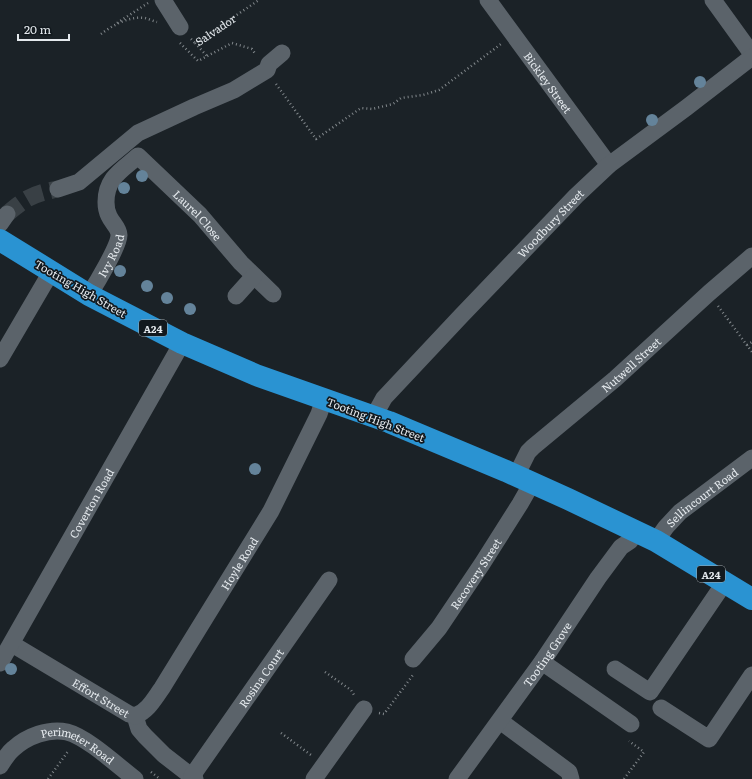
<svg xmlns="http://www.w3.org/2000/svg" width="752" height="779" viewBox="0 0 752 779" font-family="Literata,serif">
  <style>
    .lines { fill: none; stroke-linecap: round; stroke-linejoin: round }
    .minor-tunnel { stroke: #394045; stroke-width: 17; stroke-dasharray: 17 8; stroke-linecap: butt }
    .path { stroke: #82888c; stroke-width: 2.5; stroke-dasharray: 1 3; stroke-linecap: butt }
    .minor { stroke: #5b636a; stroke-width: 17 }
    .highway { stroke: #2a93d2; stroke-width: 22 }
    .tree { fill: #64839a }
    .labels { text-anchor: middle; dominant-baseline: central; stroke-width: 3.5; stroke-linejoin: round; paint-order: stroke }
    .shield { fill: #12191e; stroke: #a5abaf; stroke-width: 1 }
    .shield-label { font-size: 10px; font-weight: bold; fill: #e4e9ed }
    .street-label { font-size: 11px; fill: #e4e9ed; stroke: #12191e }
  </style>
  <rect width="100%" height="100%" fill="#1b2227"/>
  <g class="lines">
    <path class="minor-tunnel" d="M7 214C27 197 33 194 58 189"/>
    <g class="path">
      <path d="M117 23 148 3"/>
      <path d="M101 34C113 25 129 16 145 18 149 19 153 21 157 22"/>
      <path id="s1" d="M191 39 195 43 259 0"/>
      <path d="M180 43 198 61 232 43 252 49 256 55"/>
      <path d="M195 43 207 56"/>
      <path d="M276 84 316 139 361 108 372 109 393 104 401 98 423 95 439 90 501 44"/>
      <path d="M718 306 752 352"/>
      <path d="M747 345 752 342"/>
      <path d="M325 672 351 690 354 695"/>
      <path d="M379 713 384 714 413 675"/>
      <path d="M281 733 311 755"/>
      <path d="M151 772 160 779"/>
      <path d="M48 779 69 750"/>
      <path d="M624 779 644 752 629 741"/>
    </g>
    <g class="minor">
      <path d="M163 0 180 27"/>
      <path id="s2" d="M488 0 609 165"/>
      <path d="M713 0 752 54"/>
      <path d="M58 189 79 182 138 133 194 107 234 90 267 70 269 64 282 53"/>
      <path d="M0 224 7 214"/>
      <path id="s3" d="M89 295C96 284 119 246 119 235 119 228 112 223 109 216 107 212 106 207 106 202 106 178 122 170 138 156L200 215 241 263 273 294"/>
      <path d="M236 296 254 276"/>
      <path d="M0 359 51 272"/>
      <path id="s4" d="M374 416 384 398 461 316 576 196 609 165 686 108 752 57"/>
      <path id="s5" d="M516 476 528 452 533 447 615 379 709 293 752 256"/>
      <path id="s6" d="M656 541 666 527 680 512 752 458"/>
      <path id="s7" d="M12 644 129 714 135 716 139 729 145 736 164 755 195 779"/>
      <path id="s8" d="M413 659 439 628 482 564 520 504 532 483"/>
      <path d="M542 662 631 724"/>
      <path id="s9" d="M0 663 182 343"/>
      <path d="M615 669 650 692 725 582"/>
      <path d="M661 708 709 739 752 675"/>
      <path id="s10" d="M135 716C148 711 154 699 162 688L271 511 319 414 324 399"/>
      <path d="M500 721 569 772 571 779"/>
      <path id="s11" d="M0 766C4 760 8 753 13 749 27 736 49 728 67 732 87 737 118 766 135 779"/>
      <path id="s12" d="M192 776 329 580"/>
      <path d="M314 779 364 709"/>
      <path id="s13" d="M457 779 542 662 598 578 621 547 630 541 637 531"/>
    </g>
    <path class="highway" d="M0 240 89 295 182 343 256 375 389 422 506 471 568 499 656 541 752 599"/>
  </g>
  <g class="tree">
    <circle cx="700" cy="82" r="6"/>
    <circle cx="652" cy="120" r="6"/>
    <circle cx="142" cy="176" r="6"/>
    <circle cx="124" cy="188" r="6"/>
    <circle cx="120" cy="271" r="6"/>
    <circle cx="147" cy="286" r="6"/>
    <circle cx="167" cy="298" r="6"/>
    <circle cx="190" cy="309" r="6"/>
    <circle cx="255" cy="469" r="6"/>
    <circle cx="11" cy="669" r="6"/>
  </g>
  <g class="labels">
    <g class="shield">
      <rect x="139" y="320" width="28" height="16" rx="3"/>
      <rect x="697" y="566" width="28" height="16" rx="3"/>
    </g>
    <g class="shield-label">
      <text x="153" y="328">A24</text>
      <text x="711" y="574">A24</text>
    </g>
    <g class="street-label">
      <text stroke="none"><textPath href="#s1" startOffset="30">Salvador</textPath></text>
      <text stroke="none"><textPath href="#s2" startOffset="102">Bickley Street</textPath></text>
      <text stroke="none"><textPath href="#s3" startOffset="246">Laurel Close</textPath></text>
      <text stroke="none"><textPath href="#s4" startOffset="262">Woodbury Street</textPath></text>
      <text stroke="none"><textPath href="#s3" startOffset="45">Ivy Road</textPath></text>
      <text transform="translate(81 288) rotate(30)">Tooting High Street</text>
      <text stroke="none"><textPath href="#s5" startOffset="162">Nutwell Street</textPath></text>
      <text transform="translate(376 419) rotate(21)">Tooting High Street</text>
      <text stroke="none"><textPath href="#s6" startOffset="64">Sellincourt Road</textPath></text>
      <text stroke="none"><textPath href="#s9" startOffset="184">Coverton Road</textPath></text>
      <text stroke="none"><textPath href="#s10" startOffset="186">Hoyle Road</textPath></text>
      <text stroke="none"><textPath href="#s8" startOffset="106">Recovery Street</textPath></text>
      <text stroke="none"><textPath href="#s13" startOffset="154">Tooting Grove</textPath></text>
      <text stroke="none"><textPath href="#s12" startOffset="120">Rosina Court</textPath></text>
      <text stroke="none"><textPath href="#s7" startOffset="104">Effort Street</textPath></text>
      <text stroke="none"><textPath href="#s11" startOffset="94">Perimeter Road</textPath></text>
    </g>
  </g>
  <path d="M18 34v6h51v-6" fill="none" stroke="#e4e9ed" stroke-width="2"/>
  <text x="24" y="34" font-size="12" fill="#e4e9ed" stroke="#12191e" stroke-width="3" paint-order="stroke">20 m</text>
</svg>
